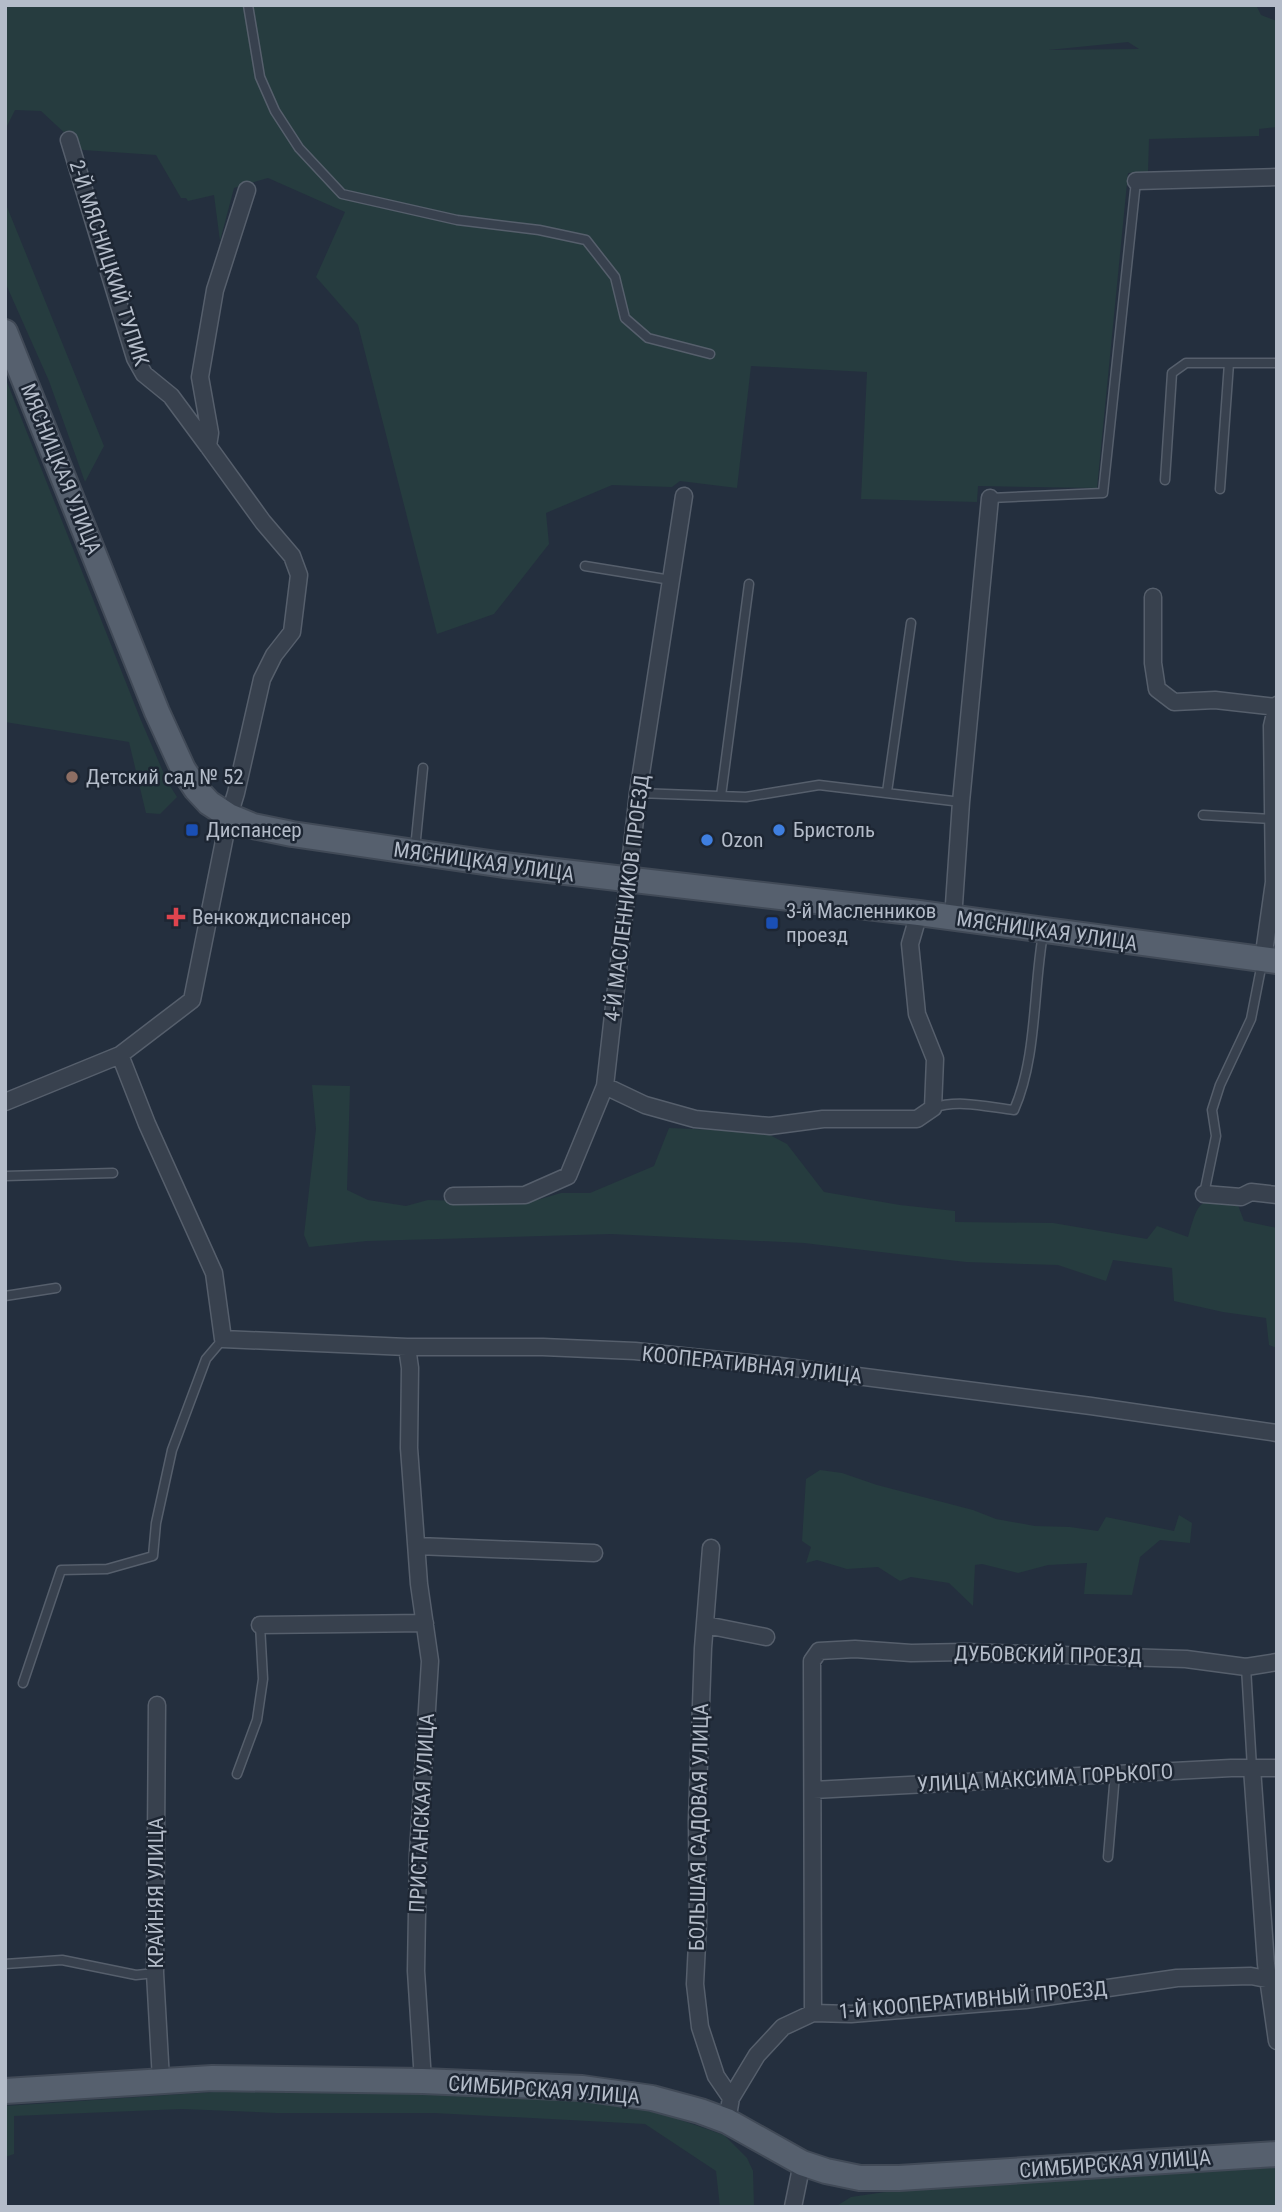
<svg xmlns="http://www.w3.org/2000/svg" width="1282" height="2212" viewBox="0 0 1282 2212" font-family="'Roboto Condensed',sans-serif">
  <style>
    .green { fill: #263c3f; fill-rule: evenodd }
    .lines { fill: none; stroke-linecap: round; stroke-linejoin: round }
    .service-casing { stroke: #565f6c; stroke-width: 11 }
    .minor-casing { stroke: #565f6c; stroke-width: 19 }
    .primary-casing { stroke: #414a57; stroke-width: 28 }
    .service { stroke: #38414e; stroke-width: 8 }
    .minor { stroke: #38414e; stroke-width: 16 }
    .primary { stroke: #56606e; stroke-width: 24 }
    .education-dot { fill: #8d6e63; stroke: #1d2633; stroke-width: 2.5 }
    .transit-dot { fill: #1a4fb4; stroke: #1d2633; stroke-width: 2.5 }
    .shop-dot { fill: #3f7fe0; stroke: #1d2633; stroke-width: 2.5 }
    .health-dot { fill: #e0444e; stroke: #1d2633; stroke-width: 2.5 }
    .labels { text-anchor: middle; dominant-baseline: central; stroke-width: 5; stroke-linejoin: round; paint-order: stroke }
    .street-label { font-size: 21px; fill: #b4bcc9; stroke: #1d2633 }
    .poi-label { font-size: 21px; fill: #b4bcc9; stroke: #1d2633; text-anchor: start }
  </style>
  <rect width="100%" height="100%" fill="#242f3e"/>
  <path class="green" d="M5 5H1256L1261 15 1277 21V127L1259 129V136L1149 139 1148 172 1128 173 1097 488 978 486 977 502 861 499 867 372 751 366 737 488 680 481 672 487 612 485 546 513 549 544 494 614 437 634 358 325 316 277 345 212 268 178 234 188 220 241 214 195 188 201 186 198H181L156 155 83 150 41 111 15 110 5 130ZM1128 42 1139 49 1047 50H1048Z
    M5 202 104 446 85 482 49 381 5 282Z
    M5 377 140 718 167 781 177 797 160 814 146 813 129 742 5 722Z
    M312 1085 350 1086 347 1190 368 1200 406 1206 428 1200 499 1202 537 1200 561 1193H590L654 1166 669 1128 764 1132 787 1144 824 1192 900 1205 955 1211V1222L1053 1223 1147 1239 1157 1226 1188 1237C1199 1201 1197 1199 1236 1200L1244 1221 1277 1228V1348L1269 1345 1266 1318 1223 1312 1174 1301 1172 1268 1113 1260 1106 1281 1058 1265 966 1262 804 1243 611 1234 367 1241 309 1247 304 1235 316 1129Z
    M820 1470 842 1473 877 1485 973 1510 996 1519 1035 1526 1070 1527 1098 1531 1106 1517 1174 1531 1179 1515 1192 1523 1190 1543 1160 1540 1140 1557 1132 1595 1084 1594 1087 1563 1048 1565 1018 1573 982 1564 975 1565 973 1606 949 1583 911 1577 900 1581 878 1567 847 1569 817 1560 806 1563 811 1547 802 1541 806 1479Z
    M291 2091 424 2094 584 2101 652 2110 724 2135 747 2158 753 2171 754 2207H720L716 2171 645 2124 434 2113H277L182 2109 14 2116V2154L5 2157V2106L213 2092Z
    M1273 2167 1277 2169V2203L1275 2207H835L851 2197 899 2190Z"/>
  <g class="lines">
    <defs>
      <path id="service" d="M248 5 260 77 275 111 299 148 342 194 457 220 539 230 586 240 615 277 625 318 648 338 710 354
        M1165 480 1172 373 1186 363H1277
        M1220 489 1229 363
        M990 498 1103 493 1136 181
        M585 566 671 580
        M887 792 911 623
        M638 793 746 797 819 785 961 802
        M721 796 749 584
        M1203 815 1272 819
        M415 849 423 768
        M933 1108C958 1099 988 1107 1014 1110 1037 1058 1033 991 1043 934
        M5 1176 113 1173
        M1204 1194 1216 1136 1212 1110 1220 1085 1251 1019 1262 963
        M5 1296 56 1288
        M1246 1667 1252 1768
        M23 1683 61 1570 107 1569 153 1556 156 1523 172 1450 206 1359 223 1339
        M237 1774 257 1720 263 1679 260 1625
        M1108 1857 1115 1774
        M5 1964 62 1960 136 1975 155 1973"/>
      <path id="minor" d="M69 140 135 358 144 374 171 396 208 446
        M1136 181 1277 177
        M1153 597V663L1157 689 1174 702 1215 700 1277 707
        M953 919 961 802 990 498
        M1263 960 1274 882 1272 726 1277 705
        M120 1055 147 1124 214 1273 223 1339 407 1347H543L635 1351 779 1366 1091 1406 1277 1433
        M605 1086 645 1105 695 1119 770 1126 823 1119H917L933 1108 935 1059 917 1014 910 944 919 913
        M5 1102 120 1055 192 1000 229 816 236 793 262 679 274 655 292 632 299 575 292 556 263 522 208 446 210 433 200 377 215 290 247 190
        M1204 1194 1241 1197 1251 1192 1277 1195
        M453 1196 525 1195 568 1176 605 1086 638 793 684 496
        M407 1347 410 1368 409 1448 419 1584 430 1661 418 1854 416 1971 423 2081
        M417 1546 594 1553
        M711 1548 703 1648 697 1820 698 1923 695 1984 700 2027 716 2076 731 2098
        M260 1625 425 1623
        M706 1625 766 1637
        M157 1705 155 1973 161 2080
        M1252 1768 1266 1964 1277 2041
        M813 1790 1231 1768H1277
        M813 2013 812 1661 819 1651 855 1649 911 1653 965 1652 1186 1659 1246 1667 1277 1662
        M727 2121 731 2098 757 2055 783 2027 813 2013 851 2014 1025 2000 1177 1978 1251 1976 1277 1981
        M793 2207 802 2163"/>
      <path id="primary" d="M5 332 157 712 183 769 196 789 209 803 229 816 253 826 292 834 504 865 919 913 1277 961
        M5 2091 212 2078 423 2081 582 2088 652 2098 700 2111 727 2121 802 2163 826 2171 860 2178H899L1277 2154"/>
    </defs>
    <use href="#service" class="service-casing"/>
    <use href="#minor" class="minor-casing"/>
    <use href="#primary" class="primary-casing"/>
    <use href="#service" class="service"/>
    <use href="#minor" class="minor"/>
    <use href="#primary" class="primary"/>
  </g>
  <circle class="education-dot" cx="72" cy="777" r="7"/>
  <g class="transit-dot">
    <rect x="185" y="823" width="14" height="14" rx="3.5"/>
    <rect x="765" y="916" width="14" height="14" rx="3.5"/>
  </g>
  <g class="shop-dot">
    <circle cx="779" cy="830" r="7"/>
    <circle cx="707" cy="840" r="7"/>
  </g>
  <path class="health-dot" d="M172.5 906.5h7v7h7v7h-7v7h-7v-7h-7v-7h7z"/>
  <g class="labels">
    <g class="street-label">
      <text transform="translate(109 263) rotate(72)">2-Й МЯСНИЦКИЙ ТУПИК</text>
      <text transform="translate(61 469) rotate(68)">МЯСНИЦКАЯ УЛИЦА</text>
      <text transform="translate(484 862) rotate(8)">МЯСНИЦКАЯ УЛИЦА</text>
      <text transform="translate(627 898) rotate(-83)">4-Й МАСЛЕННИКОВ ПРОЕЗД</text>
      <text transform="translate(1047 931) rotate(8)">МЯСНИЦКАЯ УЛИЦА</text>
      <text transform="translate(752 1365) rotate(6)">КООПЕРАТИВНАЯ УЛИЦА</text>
      <text transform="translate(1048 1655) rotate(1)">ДУБОВСКИЙ ПРОЕЗД</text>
      <text transform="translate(1045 1778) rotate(-3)">УЛИЦА МАКСИМА ГОРЬКОГО</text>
      <text transform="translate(422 1813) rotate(-87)">ПРИСТАНСКАЯ УЛИЦА</text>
      <text transform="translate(699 1827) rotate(-89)">БОЛЬШАЯ САДОВАЯ УЛИЦА</text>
      <text transform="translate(156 1893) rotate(-90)">КРАЙНЯЯ УЛИЦА</text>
      <text transform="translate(973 2000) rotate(-5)">1-Й КООПЕРАТИВНЫЙ ПРОЕЗД</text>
      <text transform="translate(544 2090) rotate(4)">СИМБИРСКАЯ УЛИЦА</text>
      <text transform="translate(1115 2164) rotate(-4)">СИМБИРСКАЯ УЛИЦА</text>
    </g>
    <g class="poi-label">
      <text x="86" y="777">Детский сад № 52</text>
      <text x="206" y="830">Диспансер</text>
      <text x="793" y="830">Бристоль</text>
      <text x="721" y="840">Ozon</text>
      <text x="786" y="911">3-й Масленников<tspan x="786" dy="24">проезд</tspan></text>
      <text x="192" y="917">Венкождиспансер</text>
    </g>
  </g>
  <rect width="1282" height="2212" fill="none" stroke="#b4bcc9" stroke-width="14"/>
</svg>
